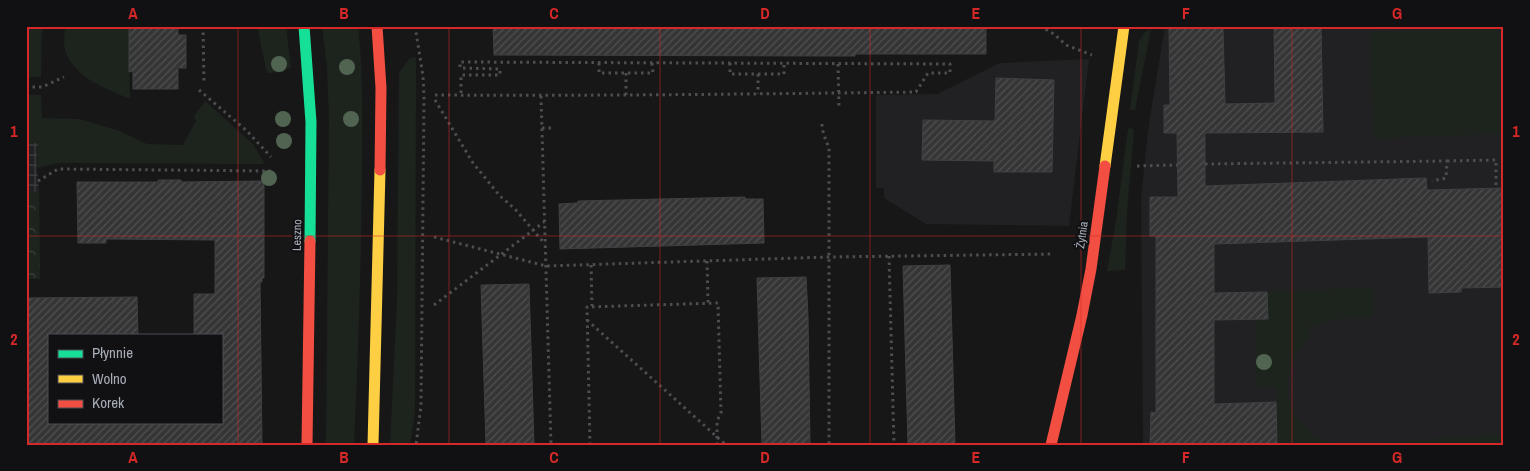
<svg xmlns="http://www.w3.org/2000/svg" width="1530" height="471" viewBox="0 0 1530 471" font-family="'Archivo Narrow',sans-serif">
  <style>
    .built { fill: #212123; fill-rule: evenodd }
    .industrial { fill: url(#industrial-grid) }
    .grass { fill: #1d241e }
    .forest { fill: url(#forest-crowns) }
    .building { fill: url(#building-hatch); stroke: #3f4043 }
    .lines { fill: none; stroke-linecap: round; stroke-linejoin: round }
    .path { stroke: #4d4e52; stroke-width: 3; stroke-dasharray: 2.5 4; stroke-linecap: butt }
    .fast { stroke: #16e098; stroke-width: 11 }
    .slow { stroke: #ffcf43; stroke-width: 11 }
    .jam { stroke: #f24e42; stroke-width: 11 }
    .tree { fill: #506451 }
    .grid { fill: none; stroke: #d62828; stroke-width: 1; stroke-opacity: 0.55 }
    .labels { text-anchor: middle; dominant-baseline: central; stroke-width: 4.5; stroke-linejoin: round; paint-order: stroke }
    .street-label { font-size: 12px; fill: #a8adb8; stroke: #111113 }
    .neatline { fill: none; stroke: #d62828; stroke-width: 2 }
    .grid-label { font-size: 16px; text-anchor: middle; font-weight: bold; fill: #d62828 }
  </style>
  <defs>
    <pattern id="industrial-grid" width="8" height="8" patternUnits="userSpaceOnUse" patternTransform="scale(1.25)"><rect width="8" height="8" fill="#212123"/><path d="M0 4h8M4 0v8" fill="none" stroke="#3e3f41"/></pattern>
    <pattern id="forest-crowns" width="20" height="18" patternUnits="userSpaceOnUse" patternTransform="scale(1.25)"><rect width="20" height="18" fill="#1d241e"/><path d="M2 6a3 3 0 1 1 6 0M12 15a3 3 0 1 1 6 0" fill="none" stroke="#3b413d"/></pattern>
    <pattern id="building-hatch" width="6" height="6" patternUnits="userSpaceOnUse" patternTransform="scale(1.25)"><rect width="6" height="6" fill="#353536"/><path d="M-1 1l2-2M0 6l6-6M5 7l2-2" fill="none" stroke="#4f5051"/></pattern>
  </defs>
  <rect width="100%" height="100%" fill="#171717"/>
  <path class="built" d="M1165 26H1504V445H1143L1141 198 1148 130ZM1254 292H1267L1268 319H1255Z
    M1089 59 1069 226 926 224 884 198V188H876V95L937 94 1000 63Z"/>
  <path class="industrial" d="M26 143H38L37 168 39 192H26Z"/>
  <path class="grass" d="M26 26H42L41 77H26Z
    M65 26H129L130 99C105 88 74 78 65 50 63 43 65 34 65 26Z
    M257 26H286L291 67 283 72 267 73Z
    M322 26H358C364 77 362 128 362 178 361 267 358 356 354 445H326L329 119 327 68Z
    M1504 28V134L1373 138 1370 32Z
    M1151 29 1135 110H1130L1139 41 1144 33Z
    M416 57 415 412 410 445H390L397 300 399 72 410 58Z
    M26 95H41L42 118 79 119 117 130 147 144 183 145 196 121 194 116 205 101 253 144 265 164 58 163 37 168 38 143H26Z
    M1131 128 1134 130 1127 212 1125 270 1107 271 1116 221 1128 129Z
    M1373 287V317L1326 320 1327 325 1309 326V338C1279 368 1279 418 1321 439 1330 443 1341 444 1351 445L1504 434V445H1277L1276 388H1255V320L1268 319 1267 292Z"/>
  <path class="forest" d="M26 192H39L40 279H26Z"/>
  <path class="building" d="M129 26H178V35H186V68H178V89H133V71L129 72Z
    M493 26H986V54H855V56H826L494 55Z
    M1274 26H1321L1323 132 1205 133V186L1426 178 1427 190 1504 188V287L1461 288V292L1429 293 1428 237 1214 244V293L1267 292 1268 319 1214 320V404L1276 402 1277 445H1150L1151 412 1156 413V236H1150V197H1178L1177 133H1164V105H1170L1169 29 1223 28 1225 104 1275 103Z
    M996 78 1054 80 1052 172H994V161L922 160 923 120 995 121Z
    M158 180H181V182L264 181V278H262V282H260L262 445H26V298L137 297 138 335H49V422H221V335H194V294H215V240L106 239V243H78L77 182H158Z
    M745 197V199H763L764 243 560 249 559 204 578 203V201Z
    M950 265 955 445H908L903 266Z
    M806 277 808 316 810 445H762L757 278Z
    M529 284 534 445H486L481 285Z"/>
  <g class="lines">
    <path class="path" d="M203 26 204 84
      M415 26 423 76 424 97 421 406 416 445
      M1040 26 1054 34 1066 45 1092 55
      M203 27H251
      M599 63V73H653L652 63
      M730 63V74H784V63
      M838 64 839 109
      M626 73V95
      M758 74V94
      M26 87H42L64 77
      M199 90 247 131 271 157
      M435 95C595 96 756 94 916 92L928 73H950V64L460 62V68L500 69V75H461V95
      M541 96 551 445
      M435 100 473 163 500 196 515 209 545 244
      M822 124C822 132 826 140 829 148V445
      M542 128H554
      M1447 161 1496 160V188
      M1205 164 1447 161 1446 178 1432 181
      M1137 166 1177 165
      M38 181 58 169 271 171
      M434 237 546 266 829 257 1053 254
      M889 256 894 445
      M707 261 708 303
      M591 265 592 306
      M434 305 544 222
      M587 320 726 445
      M590 445 587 307 718 303 721 413 717 421V445"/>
    <path class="fast" d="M304 26 311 122 310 241"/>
    <path class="slow" d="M1105 166 1124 26
      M373 445 380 170"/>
    <path class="jam" d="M377 26 381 88 380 170
      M307 445 310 241
      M1051 445 1082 315 1091 269 1105 166"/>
  </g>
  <g class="tree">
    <circle cx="279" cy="64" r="8"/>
    <circle cx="347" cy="67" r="8"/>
    <circle cx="283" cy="119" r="8"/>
    <circle cx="351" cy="119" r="8"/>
    <circle cx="284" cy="141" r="8"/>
    <circle cx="269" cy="178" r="8"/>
    <circle cx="1264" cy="362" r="8"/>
  </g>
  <path class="grid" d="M238 26V445M449 26V445M660 26V445M870 26V445M1081 26V445M1292 26V445M26 236H1504"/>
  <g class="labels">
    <g class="street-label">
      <text transform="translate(297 235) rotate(-89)">Leszno</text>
      <text transform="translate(1082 235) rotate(-82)">Żytnia</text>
    </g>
  </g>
  <rect width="1530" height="471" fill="none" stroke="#111113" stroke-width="55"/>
  <rect x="48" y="334" width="175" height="90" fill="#111113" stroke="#4d4f55"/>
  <rect x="58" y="350" width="25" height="8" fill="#16e098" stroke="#4d4f55"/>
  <text x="92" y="358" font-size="15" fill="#a8adb8">Płynnie</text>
  <rect x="58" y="375" width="25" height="8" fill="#ffcf43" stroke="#4d4f55"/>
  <text x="92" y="384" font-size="15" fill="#a8adb8">Wolno</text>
  <rect x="58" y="400" width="25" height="8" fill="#f24e42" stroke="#4d4f55"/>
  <text x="92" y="408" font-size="15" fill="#a8adb8">Korek</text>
  <rect x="28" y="28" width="1474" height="416" class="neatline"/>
  <g class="grid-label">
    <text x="133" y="19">A</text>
    <text x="344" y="19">B</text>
    <text x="554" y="19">C</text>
    <text x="765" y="19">D</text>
    <text x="976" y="19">E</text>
    <text x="1186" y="19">F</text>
    <text x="1397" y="19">G</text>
    <text x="14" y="137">1</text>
    <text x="1516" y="137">1</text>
    <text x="14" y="345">2</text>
    <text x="1516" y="345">2</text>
    <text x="133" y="463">A</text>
    <text x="344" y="463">B</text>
    <text x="554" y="463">C</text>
    <text x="765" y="463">D</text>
    <text x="976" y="463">E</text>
    <text x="1186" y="463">F</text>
    <text x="1397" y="463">G</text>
  </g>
</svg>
